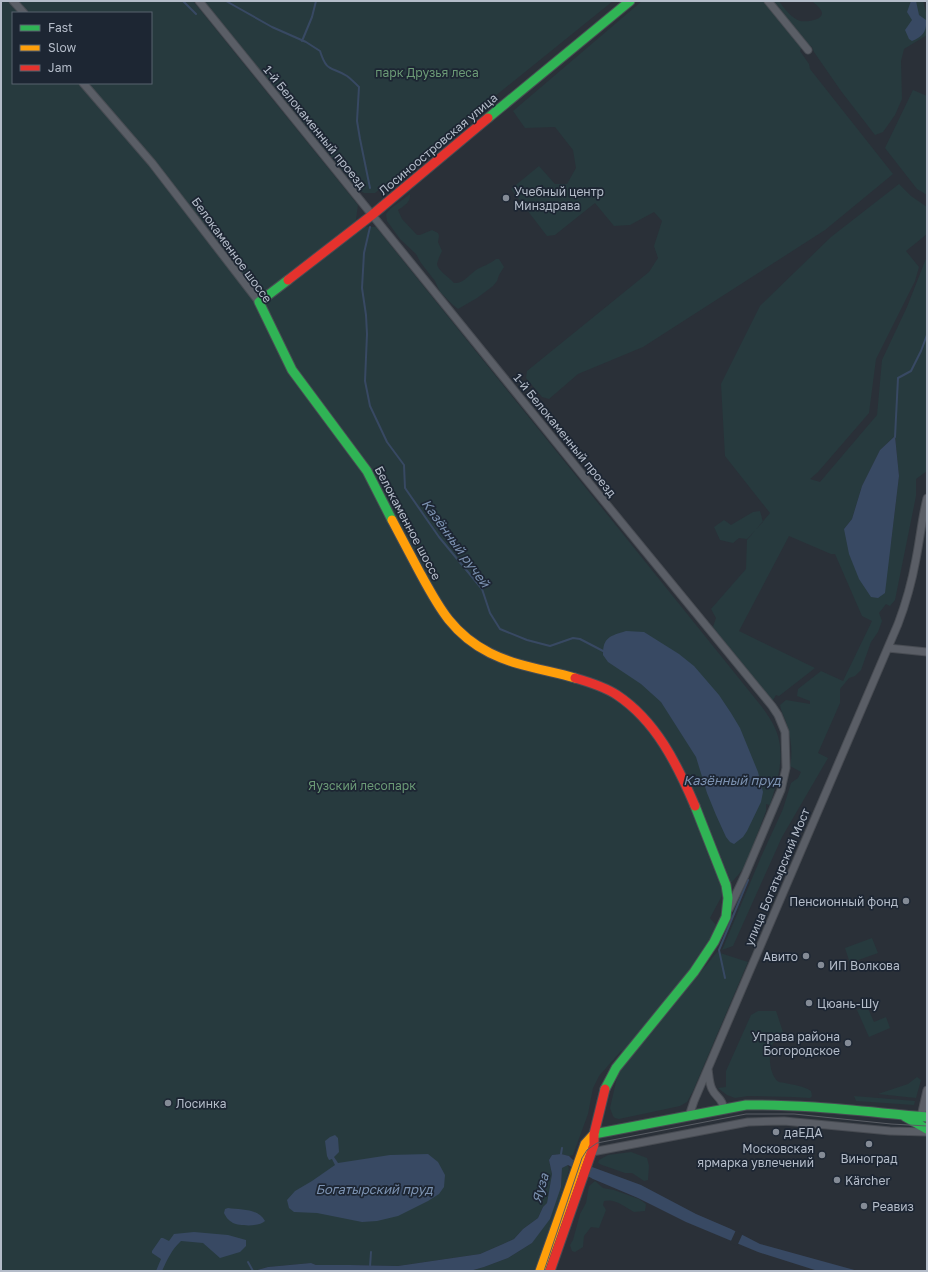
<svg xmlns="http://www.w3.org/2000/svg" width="928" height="1272" viewBox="0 0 928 1272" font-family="'Golos Text',sans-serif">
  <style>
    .green { fill: #273a3e; fill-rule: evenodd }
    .water { fill: #384963 }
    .pier { fill: #2a3038 }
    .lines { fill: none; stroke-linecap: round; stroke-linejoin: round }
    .stream { stroke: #384963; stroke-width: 2 }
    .street-casing { stroke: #484c53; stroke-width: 9 }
    .fast-casing { stroke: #484c53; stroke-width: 11 }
    .slow-casing { stroke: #484c53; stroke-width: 11 }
    .jam-casing { stroke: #484c53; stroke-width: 11 }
    .street { stroke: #5a5e66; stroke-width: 7 }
    .fast { stroke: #30b455; stroke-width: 9 }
    .slow { stroke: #ff9f0a; stroke-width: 9 }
    .jam { stroke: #e5322d; stroke-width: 9 }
    .tram { stroke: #595d64; stroke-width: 1 }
    .poi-dot { fill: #848b96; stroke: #1d2633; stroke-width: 1.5 }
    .labels { text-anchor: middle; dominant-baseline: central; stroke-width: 3.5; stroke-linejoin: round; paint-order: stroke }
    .park-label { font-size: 12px; fill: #6b9a76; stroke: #1d2633 }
    .street-label { font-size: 12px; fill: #b4bcc9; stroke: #1d2633 }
    .poi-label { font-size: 12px; fill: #b4bcc9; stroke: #1d2633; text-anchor: start }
    .water-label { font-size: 13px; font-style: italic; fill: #7c92b1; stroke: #1d2633 }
  </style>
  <rect width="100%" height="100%" fill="#2a3038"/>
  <path class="green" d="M1 1H193L358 205 356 219 363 227H376L762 707C766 713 771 719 774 726 787 752 778 779 770 805L766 804V811L745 867 725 890 710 918 716 925 711 941 689 973 623 1053 621 1051 599 1076 593 1088 588 1114 573 1155 569 1156 561 1154 552 1155 549 1160 552 1174 547 1203 543 1207 538 1218 523 1229 514 1239 503 1244 480 1254 398 1266 349 1265H316L311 1263 268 1267 254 1271H1ZM13 13H151V83H13Z
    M204 1H613L375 193H364L357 189Z
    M642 1H779C784 8 791 18 800 21 805 22 822 21 822 13 821 8 815 4 812 1H923L927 16V35L904 49 901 61 902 99 895 115 883 132 875 135 841 91 814 52 812 47 809 45H803L800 51 809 64 810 69 893 174 825 230 643 347 578 374 549 399 542 397 526 378 527 371 649 272 658 258 654 246 662 221 654 212 630 225 614 226 595 203 555 235 547 236 511 189 539 166 555 184H567L576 168 573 150 555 127 525 128 513 111Z
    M913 90 927 96V195L917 189 885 148Z
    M899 184 911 196 927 207V234L906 251 919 267 915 281 876 359 869 413 818 472 810 479 820 482 877 415 882 360 907 307 927 256V471L916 479V496L895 600 890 606 886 604 879 613 882 621 878 632 871 642 861 670 855 676 849 678 840 689V703L818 753 828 758 782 837 733 946 722 950 761 857 783 809 791 783 798 778 801 772 790 766C793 753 791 738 787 725 785 718 781 712 780 705L786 700 810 704V701L797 696 798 689 821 671 843 681 872 621 862 616 835 554H831L789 536 739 631 815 668 779 696 776 695 773 700 769 698 713 627 716 618 711 609 746 569 747 540 770 513 725 456 721 384 760 306 831 237ZM895 436 899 476 891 542 844 529 852 519 862 486 880 450Z
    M410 194C411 202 404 206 398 210L402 219 417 235H420L432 230 438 233 439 236 438 242 442 251C440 255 438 260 437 264 437 270 450 278 454 283 463 284 469 275 476 270 483 266 490 264 496 259H499L504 267 499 275 497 281 493 286 477 298 458 309 453 305 440 292 435 281 421 263 416 254 400 239 387 221 386 214 390 209Z
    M760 511 763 522 747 539 739 538 733 543 720 540 714 527 724 520 731 525 753 512Z
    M872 938 878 953 850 963 845 948Z
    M717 952 748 962 693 1091 687 1102 680 1106 619 1119 615 1118 613 1116 610 1108 618 1073Z
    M867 1006 874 1022 886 1017 890 1028 869 1037 857 1010Z
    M758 1011H776L784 1035C781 1037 776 1039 774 1042 767 1051 769 1076 779 1082 780 1082 784 1083 785 1083 794 1085 804 1086 811 1091L812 1096 810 1098 793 1097 748 1096 735 1098 727 1095 718 1088 726 1087V1071L751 1015Z
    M917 1077 921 1080 916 1098 878 1094 908 1084Z
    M854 1096 915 1101 914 1105 856 1101Z
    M631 1152 647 1158 649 1166 648 1180 644 1181 632 1173H625L602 1165 598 1163 599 1160 608 1155Z
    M568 1165 569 1170 536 1271H470L484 1267 508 1258 532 1243 561 1187 562 1168Z
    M595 1181 603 1188 614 1190 639 1199 646 1204 645 1211 634 1212C625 1207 615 1198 604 1201L603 1205 606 1210 599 1228 591 1227 584 1236 583 1247 575 1252 572 1251 570 1245 573 1240 580 1214 586 1203 589 1186Z"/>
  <path class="water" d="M911 1H916L919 15 926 20C927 31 923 37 912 41L909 39 905 30 912 20 907 12Z
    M895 436 899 476 885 593 878 598 871 597 859 579 849 554 844 529 852 519 862 486 880 450Z
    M626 631 644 632 679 654 694 666 719 695 731 713 740 728 758 772 763 792 761 802 747 831 743 837 734 844 730 842 726 837 716 815 707 793 696 757 661 702 641 684 608 662 603 655C603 637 610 636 626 631Z
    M335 1135 338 1138 339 1152 334 1157 338 1163 390 1155 428 1154 438 1162 445 1175 444 1187 439 1194 428 1201 398 1216 377 1221 362 1222 317 1213 294 1212 289 1208 287 1200 295 1191 312 1181 335 1165 332 1159 329 1160 327 1156 325 1141 330 1137Z
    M561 1154 569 1156 573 1160 641 1185 696 1214 731 1229 760 1244 858 1271H818L758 1252 686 1222 638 1198 593 1179 568 1165 562 1168 561 1187 550 1219 532 1243 508 1258 484 1267 470 1271H254L268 1267 311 1263 316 1265H349L398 1266 480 1254 503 1244 514 1239 523 1229 538 1218 543 1207 547 1203 552 1174 549 1160 552 1155Z
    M228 1208C241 1210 258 1208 265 1221 259 1227 240 1226 233 1223 228 1220 226 1217 224 1213L225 1209Z
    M194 1232 228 1235 246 1240V1246L240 1252 220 1258 203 1243 181 1241C172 1249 167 1260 162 1271H156L161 1259 152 1253V1251L161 1238H163L169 1241 174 1234Z"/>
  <path class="pier" d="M736 1230 743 1233 737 1246 730 1243Z"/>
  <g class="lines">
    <path class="stream" d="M183 1 196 14
      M226 1 272 27 306 42 320 51C327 73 331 66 347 76 351 79 355 83 359 87L357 121 360 139 370 188
      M302 41 312 17 316 1
      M370 227 364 253 362 288 366 315 367 334 365 381 370 406 387 442 404 465 405 488 439 537 482 589 490 613 500 629 527 640 550 646 573 638 580 639 605 652
      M895 437 898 378 911 371 921 351 927 335
      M725 978 719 950 748 880
      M561 1154 562 1148
      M248 1262 253 1271
      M370 1267 371 1252"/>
    <defs>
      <path id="street" d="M13 1 24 13
        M199 1 581 473 772 706 778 715 785 732 786 768 781 790 745 875 729 909
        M768 1 808 50
        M83 83 152 163 259 302
        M888 648 927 652
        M708 1069C709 1075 709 1083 712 1089 716 1098 722 1097 724 1109
        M689 1116 694 1101 898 624C906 603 912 581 916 559 920 539 922 518 927 498
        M920 1121 927 1090
        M589 1151 592 1152 748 1122 784 1121 890 1131 927 1132"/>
      <path id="fast" d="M488 118 630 1
        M288 280 259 302 292 370 367 471 392 520
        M605 1089 616 1068 694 972 714 942 726 917 728 898 726 885 695 806
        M904 1116 927 1129
        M594 1134 746 1105C807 1104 867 1112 927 1117"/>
      <path id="slow" d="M392 520C401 537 410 554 419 571 438 606 452 634 490 653 516 666 547 670 575 678
        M540 1271 585 1144 594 1134"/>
      <path id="jam" d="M288 280 372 215 488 118
        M575 678C589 682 605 687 617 695 656 721 677 764 695 806
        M550 1271 594 1145V1134L605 1089"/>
    </defs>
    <use href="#street" class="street-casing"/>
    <use href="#fast" class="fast-casing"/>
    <use href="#slow" class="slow-casing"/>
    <use href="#jam" class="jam-casing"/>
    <use href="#street" class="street"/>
    <use href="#fast" class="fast"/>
    <use href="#slow" class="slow"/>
    <use href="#jam" class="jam"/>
    <path class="tram" d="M544 1271 582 1158 587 1150 597 1143 746 1114H794L891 1124 927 1126"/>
  </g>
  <g class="poi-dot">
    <circle cx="506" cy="198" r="4"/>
    <circle cx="906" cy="901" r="4"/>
    <circle cx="806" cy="956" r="4"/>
    <circle cx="821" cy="965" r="4"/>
    <circle cx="809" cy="1003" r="4"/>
    <circle cx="848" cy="1043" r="4"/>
    <circle cx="168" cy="1103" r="4"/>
    <circle cx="776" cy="1132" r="4"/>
    <circle cx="869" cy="1144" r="4"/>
    <circle cx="822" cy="1155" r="4"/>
    <circle cx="837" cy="1180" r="4"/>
    <circle cx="864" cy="1206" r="4"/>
  </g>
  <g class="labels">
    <g class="park-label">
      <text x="427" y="72">парк Друзья леса</text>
      <text x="362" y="785">Яузский лесопарк</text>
    </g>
    <g class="street-label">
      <text transform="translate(315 127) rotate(51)">1-й Белокаменный проезд</text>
      <text transform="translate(438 144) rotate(-40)">Лосиноостровская улица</text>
      <text transform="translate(232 250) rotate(54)">Белокаменное шоссе</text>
      <text transform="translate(565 435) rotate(51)">1-й Белокаменный проезд</text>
      <text transform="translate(408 523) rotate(62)">Белокаменное шоссе</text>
      <text transform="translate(777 877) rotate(-67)">улица Богатырский Мост</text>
    </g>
    <g class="poi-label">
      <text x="514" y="191">Учебный центр<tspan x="514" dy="14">Минздрава</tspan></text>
      <text x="898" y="901" text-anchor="end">Пенсионный фонд</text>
      <text x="798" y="956" text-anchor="end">Авито</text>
      <text x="829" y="965">ИП Волкова</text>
      <text x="817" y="1003">Цюань-Шу</text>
      <text x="840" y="1036" text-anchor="end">Управа района<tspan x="840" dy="14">Богородское</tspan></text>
      <text x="176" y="1103">Лосинка</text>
      <text x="784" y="1132">даЕДА</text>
      <text x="814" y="1148" text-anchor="end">Московская<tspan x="814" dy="14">ярмарка увлечений</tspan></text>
      <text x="869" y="1158" text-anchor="middle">Виноград</text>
      <text x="845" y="1180">Kärcher</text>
      <text x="872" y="1206">Реавиз</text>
    </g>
    <g class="water-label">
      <text transform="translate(456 543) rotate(54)">Казённый ручей</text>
      <text x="732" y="780">Казённый пруд</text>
      <text transform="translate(540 1188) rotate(-74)">Яуза</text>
      <text x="374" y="1189">Богатырский пруд</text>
    </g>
  </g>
  <rect width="928" height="1272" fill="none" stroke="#b4bcc9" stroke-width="4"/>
  <rect x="12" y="12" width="140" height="72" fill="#1d2633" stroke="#59626f"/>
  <rect x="20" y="25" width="20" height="6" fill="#30b455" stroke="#59626f"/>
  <text x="48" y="32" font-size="12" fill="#b4bcc9">Fast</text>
  <rect x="20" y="45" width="20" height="6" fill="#ff9f0a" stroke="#59626f"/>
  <text x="48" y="52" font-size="12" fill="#b4bcc9">Slow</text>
  <rect x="20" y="65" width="20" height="6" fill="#e5322d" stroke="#59626f"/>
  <text x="48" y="72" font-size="12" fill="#b4bcc9">Jam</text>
</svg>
